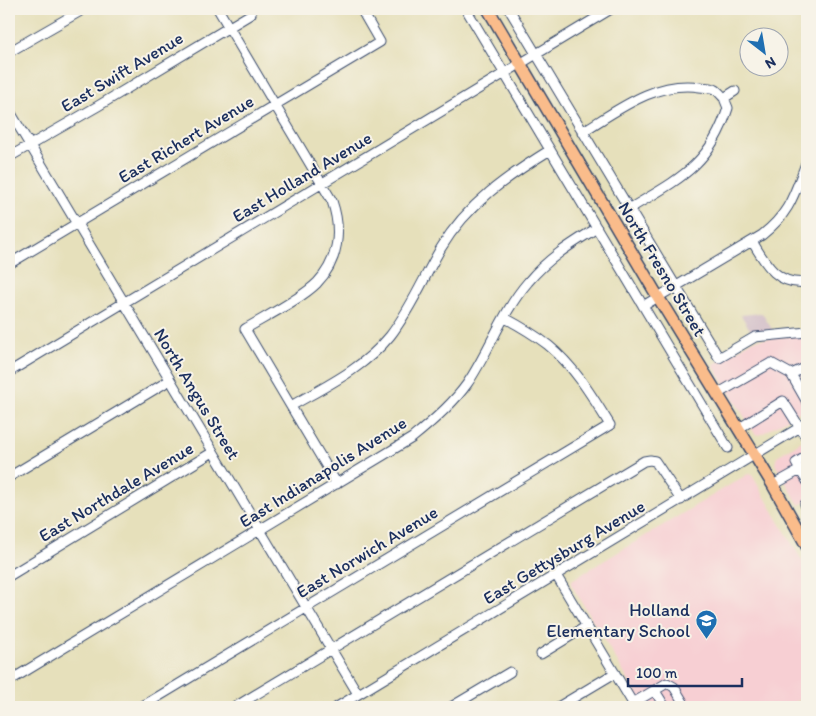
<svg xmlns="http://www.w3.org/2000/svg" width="816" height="716" viewBox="0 0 816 716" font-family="Itim,sans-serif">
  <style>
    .built { fill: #f7cfd3 }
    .industrial { fill: #d2bdc7 }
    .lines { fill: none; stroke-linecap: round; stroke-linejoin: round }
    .minor-casing { stroke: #394a6c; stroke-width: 11 }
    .major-casing { stroke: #394a6c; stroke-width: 14 }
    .minor { stroke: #fff; stroke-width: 9 }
    .major { stroke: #fabc8b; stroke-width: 11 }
    .labels { text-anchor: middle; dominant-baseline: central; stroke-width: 4; stroke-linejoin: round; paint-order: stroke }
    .street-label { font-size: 18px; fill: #1b2f5e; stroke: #f7f3e8 }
    .poi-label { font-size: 18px; fill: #1b2f5e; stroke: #f7f3e8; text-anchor: end }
  </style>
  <rect width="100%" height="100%" fill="#f7f3e8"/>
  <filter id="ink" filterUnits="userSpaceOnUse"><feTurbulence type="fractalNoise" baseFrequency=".02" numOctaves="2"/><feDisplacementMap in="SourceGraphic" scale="10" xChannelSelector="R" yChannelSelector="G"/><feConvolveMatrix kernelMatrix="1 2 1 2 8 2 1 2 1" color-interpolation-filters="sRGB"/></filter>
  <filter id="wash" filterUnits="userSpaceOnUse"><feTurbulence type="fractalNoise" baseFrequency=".0096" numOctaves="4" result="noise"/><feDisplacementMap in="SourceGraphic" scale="20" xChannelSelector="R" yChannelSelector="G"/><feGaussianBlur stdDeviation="1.12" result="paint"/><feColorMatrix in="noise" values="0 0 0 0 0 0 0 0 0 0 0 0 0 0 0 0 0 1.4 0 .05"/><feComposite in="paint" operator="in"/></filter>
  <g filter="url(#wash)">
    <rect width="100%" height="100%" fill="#e6e0bb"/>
    <path class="built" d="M807 334V407L760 435 755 434 713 365 754 340Z
      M807 438V501L799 505 775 464 777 456Z
      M748 474 752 475 807 569V695L787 707H644L571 584 572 580Z"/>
    <path class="industrial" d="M762 313 773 331 752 333 741 315Z"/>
  </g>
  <g filter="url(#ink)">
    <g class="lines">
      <defs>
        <path id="minor" d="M218 9 332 201C342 230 339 260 317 283 301 299 265 317 245 329L337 484
          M466 9 728 448
          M509 9 719 358 755 337 807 332
          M9 52 84 9
          M9 110 358 694
          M582 132C618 110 656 80 700 87 705 88 712 87 716 90 718 91 722 96 724 98
          M9 157 98 106 251 14
          M629 209C677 180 710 166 728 108L724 98 735 91
          M752 241C765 263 777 286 807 282
          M9 264 380 42 361 9
          M643 306 762 235C791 212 794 194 807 161
          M807 367 791 374 807 402
          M9 372 611 9
          M717 394 771 363 791 374
          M291 406C326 386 364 368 390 336 411 309 424 277 441 248 467 204 508 176 550 150
          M738 429 783 401 807 439
          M800 470 807 481
          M9 477 170 380
          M773 485 800 470 796 463 807 456
          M805 504 807 509
          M556 575 635 707
          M9 576 213 452
          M541 654 587 626
          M9 681 412 438C432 422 452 405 467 384 489 352 502 312 528 282 547 259 571 244 597 228
          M655 691 665 707
          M633 703 667 683 674 687 686 707
          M141 707 610 425C592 396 575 367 548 345 535 335 520 326 505 318
          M235 707 644 461 650 460 655 461 681 500
          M337 707 807 423
          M451 707 510 672
          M558 707 615 673"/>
        <path id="major" d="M488 9 658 297 773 485 807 546"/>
      </defs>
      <use href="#minor" class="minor-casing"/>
      <use href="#major" class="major-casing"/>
      <use href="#minor" class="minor"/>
      <use href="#major" class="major"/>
    </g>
  </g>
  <defs>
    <symbol id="school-pin" viewBox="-11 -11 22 30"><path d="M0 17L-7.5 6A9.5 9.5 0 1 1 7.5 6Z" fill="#1f6fb2" stroke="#f7f3e8"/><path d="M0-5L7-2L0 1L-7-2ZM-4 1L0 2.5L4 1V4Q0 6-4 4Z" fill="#fff"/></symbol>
  </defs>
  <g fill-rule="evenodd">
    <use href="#school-pin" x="694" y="608" width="25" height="34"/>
  </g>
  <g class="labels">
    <g class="street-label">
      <text transform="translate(122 72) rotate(-31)">East Swift Avenue</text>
      <text transform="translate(186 139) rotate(-31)">East Richert Avenue</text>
      <text transform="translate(302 177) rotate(-31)">East Holland Avenue</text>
      <text transform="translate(662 269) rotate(59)">North Fresno Street</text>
      <text transform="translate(197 394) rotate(59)">North Angus Street</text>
      <text transform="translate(323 472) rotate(-32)">East Indianapolis Avenue</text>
      <text transform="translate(116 492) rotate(-31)">East Northdale Avenue</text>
      <text transform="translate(367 552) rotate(-31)">East Norwich Avenue</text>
      <text transform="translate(564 552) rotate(-31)">East Gettysburg Avenue</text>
    </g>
    <g class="poi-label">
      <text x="690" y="610">Holland<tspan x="690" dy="21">Elementary School</tspan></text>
    </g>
  </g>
  <rect width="816" height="716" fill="none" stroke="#f7f3e8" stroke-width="30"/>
  <g transform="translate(764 52) rotate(149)"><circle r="24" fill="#f7f3e8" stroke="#9fa5b1"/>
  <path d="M0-4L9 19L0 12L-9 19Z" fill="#1f6fb2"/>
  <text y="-8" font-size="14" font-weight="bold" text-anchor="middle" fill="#1b2f5e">N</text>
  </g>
  <path d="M628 678v8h114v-8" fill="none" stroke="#1b2f5e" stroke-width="2.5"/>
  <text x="636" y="678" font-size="15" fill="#1b2f5e" stroke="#f7f3e8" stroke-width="4" paint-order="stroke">100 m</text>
</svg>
